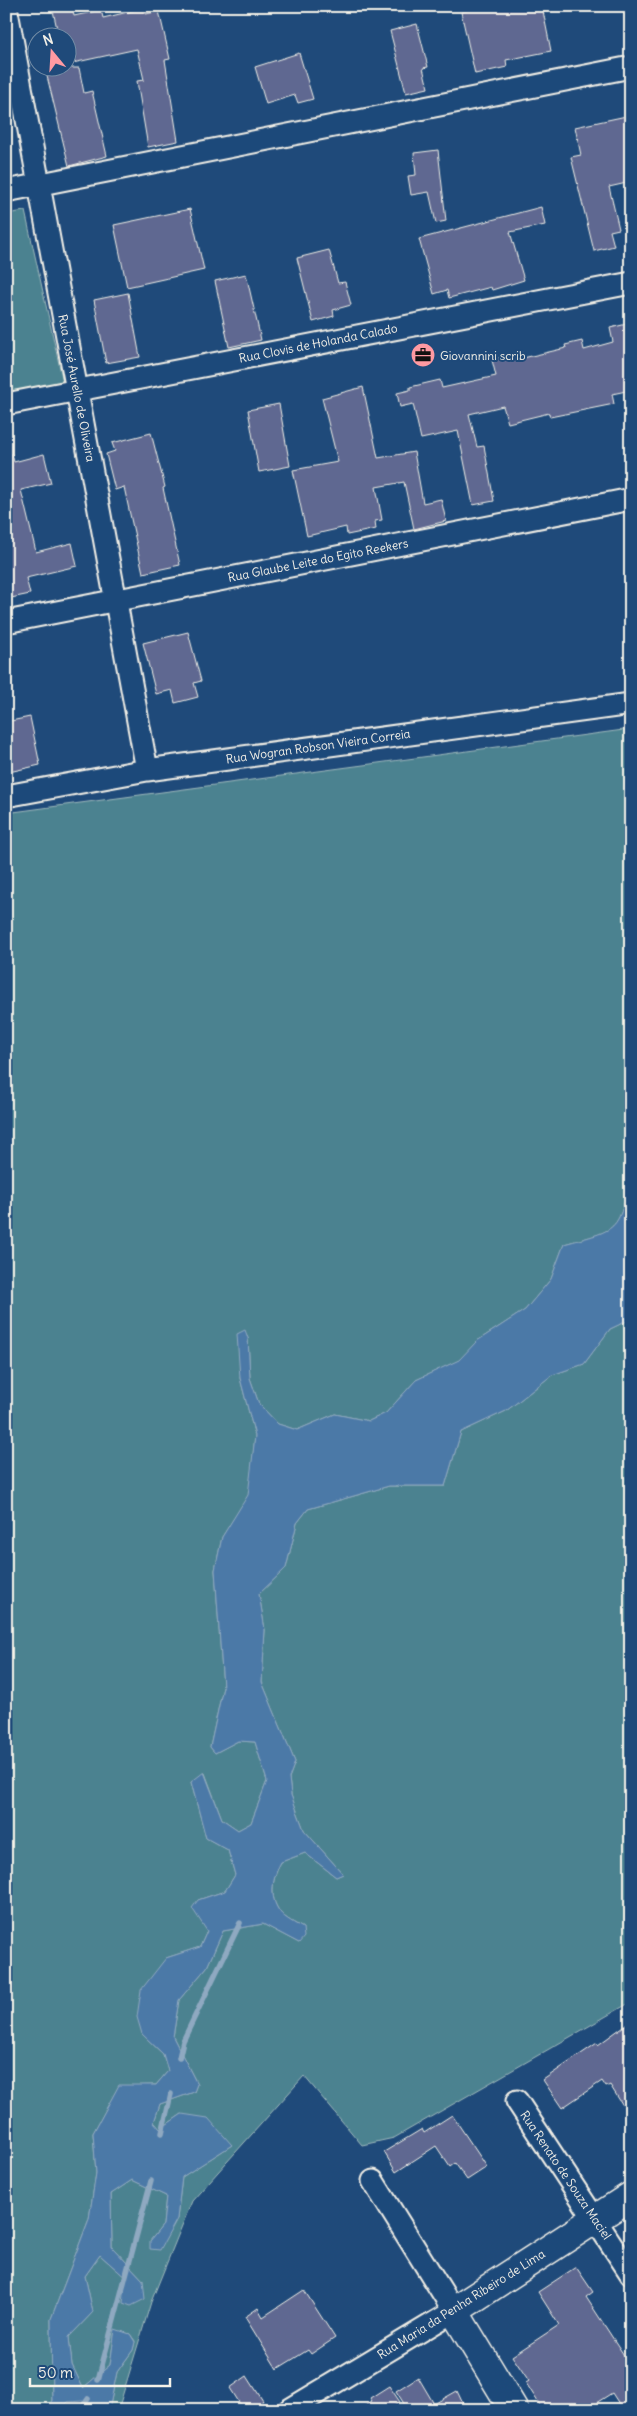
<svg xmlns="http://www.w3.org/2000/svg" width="637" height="2416" viewBox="0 0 637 2416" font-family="Delius,sans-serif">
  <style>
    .green { fill: #4c8290; stroke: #a0babc }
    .water { fill: #4c79a7; stroke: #8fa9c1 }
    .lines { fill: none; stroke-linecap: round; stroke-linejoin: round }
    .stream { stroke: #8fa9c1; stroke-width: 5.5 }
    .building { fill: #5e6891; stroke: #f4f1e8 }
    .street-casing { stroke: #f4f1e8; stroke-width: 25 }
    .secondary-casing { stroke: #f4f1e8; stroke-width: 31 }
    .street { stroke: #1f4a7a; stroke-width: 21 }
    .secondary { stroke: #1f4a7a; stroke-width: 28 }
    .labels { text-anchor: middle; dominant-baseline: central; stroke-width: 4; stroke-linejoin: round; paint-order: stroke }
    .street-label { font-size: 12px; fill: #f4f1e8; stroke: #1f4a7a }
    .poi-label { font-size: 12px; fill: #f4f1e8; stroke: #1f4a7a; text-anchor: start }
  </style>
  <rect width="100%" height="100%" fill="#1f4a7a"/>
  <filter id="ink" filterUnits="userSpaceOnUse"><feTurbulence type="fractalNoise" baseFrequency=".02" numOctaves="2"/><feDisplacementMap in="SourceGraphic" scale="10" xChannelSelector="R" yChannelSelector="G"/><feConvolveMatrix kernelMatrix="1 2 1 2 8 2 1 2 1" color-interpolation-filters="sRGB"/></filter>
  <g filter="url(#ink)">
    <path class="green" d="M25 211 63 382 6 393V214Z
      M631 729V1177C617 1233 619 1229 564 1244L551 1279 525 1310 477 1341 460 1360 416 1380 386 1413 369 1421 335 1414 297 1430 278 1424 259 1404 250 1378 248 1338 240 1378 255 1436 249 1495 222 1537 215 1570 223 1687 210 1747 215 1753 238 1741 255 1742 267 1781 251 1823 238 1830 222 1819 205 1773 191 1782 206 1838 228 1850 235 1875 225 1891 198 1900 207 1931 200 1947 166 1958 142 2034 163 2054 168 2071 156 2085 119 2086 93 2133 96 2173 89 2219 51 2319 52 2401 42 2410H6V813Z
      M631 1319V2002L394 2138 362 2145 304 2076 192 2201 151 2302 118 2410H109L117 2372 133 2350 135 2341 130 2334 115 2330 110 2365 83 2388 72 2365 69 2337 93 2312 85 2276 100 2255 126 2278 143 2280 112 2247 111 2194 132 2180 166 2196 163 2225 150 2241 177 2219 182 2177 232 2145 182 2114 160 2129 154 2122 160 2104 194 2092 197 2084 173 2037 179 2000 207 1967 223 1931 263 1924 299 1943 303 1928C296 1924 284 1918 280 1912 268 1896 273 1877 281 1862L305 1853 336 1877 343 1874 304 1830 291 1795 289 1778 295 1762 262 1682 265 1630 259 1594 286 1568 297 1523 308 1509 389 1486H445L461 1432 506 1411 552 1375 584 1364 610 1329Z"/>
    <path class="water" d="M631 1177V1319L610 1329 584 1364 552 1375 506 1411 461 1432 445 1486H389L308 1509 297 1523 286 1568 259 1594 265 1630 262 1682 295 1762 289 1778 291 1795 304 1830 343 1874 336 1877 305 1853 281 1862C273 1877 268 1896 280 1912 284 1918 296 1924 303 1928L304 1937 299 1943 263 1924 223 1931 207 1967 179 2000 173 2037 197 2084 194 2092 160 2104 154 2122 160 2129 182 2114 208 2118 232 2145 182 2177 177 2219 160 2250 150 2249V2241L163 2225 166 2196 132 2180 111 2194 112 2247 143 2280 145 2299 131 2306 123 2303 126 2278 100 2255 85 2276 93 2312 69 2337 72 2365 83 2388 110 2365 115 2329 130 2334 135 2342 133 2350 117 2372 109 2410H86L83 2401 68 2402 60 2410H42L52 2401 51 2319 89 2219 96 2173 93 2133 119 2085H156L168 2071 163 2054 142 2034 137 2017 141 1990 166 1958 200 1947 207 1931 192 1908 198 1900 225 1891 235 1875 228 1850 206 1838 191 1782 204 1772 222 1819 238 1830 251 1823 267 1781 255 1742 238 1741 215 1753 210 1747 223 1687 215 1570 222 1537 248 1495 255 1436 240 1378 237 1334 245 1330 248 1338 250 1378 259 1404 278 1424 297 1430 335 1414 369 1421 386 1413 416 1380 459 1360 477 1341 525 1310 551 1279 564 1244C619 1229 617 1233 631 1177Z"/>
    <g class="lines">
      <path class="stream" d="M179 2058 183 2041 240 1923
        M162 2133 171 2094
        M98 2380 151 2181
        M80 2410 88 2399"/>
    </g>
    <path class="building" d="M52 6H72L74 16 101 10 103 18 145 8 146 14 159 11 170 59 165 60 178 141 148 147 137 81 144 80 137 49 68 64V38H59Z
      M487 6H542L551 51 506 60 507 67 475 74 461 12Z
      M417 24 428 67 423 68 428 88 406 93 390 31Z
      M299 53 313 99 298 103 295 95 266 104 255 67Z
      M45 68H79L84 93 92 91 107 156 69 166Z
      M631 115V182L609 187 619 229 610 231 614 246 594 251 571 157 581 155 575 127Z
      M438 150 446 221 436 223 429 192 411 195 408 176 416 175 414 153Z
      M541 207 545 225 510 232 524 280 492 290 491 287 449 298 447 290 434 294 419 239Z
      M190 209 204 270 127 287 114 225Z
      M329 250 338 283 345 282 351 305 333 310 334 316 313 322 297 258Z
      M246 274 261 340 229 347 215 281Z
      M128 293 140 357 106 363 94 300Z
      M631 323V390L612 394 614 404 550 417 549 413 508 423 503 406 469 414 477 447 484 446 494 501 473 505 458 431 421 439 413 404 400 407 397 393 410 390V387L440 380 442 388 496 376 492 360 521 352 523 358 566 348 565 345 582 341 584 350 613 342 610 328Z
      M363 387 378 458 414 452 423 503 441 499 446 521 414 529 404 482 376 487 382 520 375 521 376 529 347 535 346 527 307 536 293 470 338 462 322 398Z
      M279 404 290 466 259 472 248 410Z
      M151 433 165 487 163 488 180 565 143 573 124 487 115 490 106 454 115 451 112 443Z
      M12 454 14 462 44 454 51 483 21 490 36 552 72 543 77 566 26 578 30 594 11 598 6 577V455Z
      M188 632 201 681 194 683 198 697 175 703 172 690 156 694 143 643Z
      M30 717 40 765 9 772 6 761V722Z
      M631 2021V2118L610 2085 606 2087 602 2081 562 2108 543 2080 597 2043 598 2045Z
      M452 2115 487 2167 467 2180 455 2163 450 2167 436 2146 396 2172 384 2152 422 2129 424 2133Z
      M576 2267 593 2292 586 2297 631 2366V2410H623L612 2393 585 2410H543L526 2383 529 2381 512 2356 559 2325 538 2292Z
      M304 2290 335 2338 311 2354 308 2350 277 2369 245 2317 258 2308 263 2317Z
      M247 2376 263 2401 250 2410H244L230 2388Z
      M418 2377 434 2404 457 2391 466 2410H408L396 2391Z
      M389 2386 400 2402 388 2410H359L372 2401 370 2398Z"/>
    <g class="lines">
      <defs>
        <path id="street" d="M6 6 147 770
          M6 191 631 67
          M6 404 631 283
          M6 622 631 499
          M6 796 147 770 631 704
          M517 2101 631 2274
          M289 2410 454 2311 373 2181"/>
        <path id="secondary" d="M514 2410 454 2311 631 2196"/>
      </defs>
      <use href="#street" class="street-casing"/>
      <use href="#secondary" class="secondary-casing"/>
      <use href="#street" class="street"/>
      <use href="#secondary" class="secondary"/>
    </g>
  </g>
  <defs>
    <symbol id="office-disc" viewBox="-11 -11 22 22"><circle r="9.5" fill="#ff9aa2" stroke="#1f4a7a"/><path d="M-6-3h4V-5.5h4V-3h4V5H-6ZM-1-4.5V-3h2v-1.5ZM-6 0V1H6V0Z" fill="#111"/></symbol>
  </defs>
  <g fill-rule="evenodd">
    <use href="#office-disc" x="409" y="341" width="28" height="28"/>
  </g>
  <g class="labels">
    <g class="street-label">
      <text transform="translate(318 343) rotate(-11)">Rua Clovis de Holanda Calado</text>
      <text transform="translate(77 388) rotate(79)">Rua José Aurello de Oliveira</text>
      <text transform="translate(318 560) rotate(-11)">Rua Glaube Leite do Egito Reekers</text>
      <text transform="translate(318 746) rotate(-8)">Rua Wogran Robson Vieira Correia</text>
      <text transform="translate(566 2175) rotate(56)">Rua Renato de Souza Maciel</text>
      <text transform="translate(461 2304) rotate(-32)">Rua Maria da Penha Ribeiro de Lima</text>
    </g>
    <g class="poi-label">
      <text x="440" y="355">Giovannini scrib</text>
    </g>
  </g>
  <rect width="637" height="2416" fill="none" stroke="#1f4a7a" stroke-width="25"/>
  <rect x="12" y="12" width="612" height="2391" fill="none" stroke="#f4f1e8" stroke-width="2" filter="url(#ink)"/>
  <g transform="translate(52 52) rotate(342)"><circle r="24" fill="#1f4a7a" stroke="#748da6"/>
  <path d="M0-4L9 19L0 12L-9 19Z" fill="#ff9aa2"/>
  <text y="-8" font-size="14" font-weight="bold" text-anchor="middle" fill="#f4f1e8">N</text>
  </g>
  <path d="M30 2378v8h140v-8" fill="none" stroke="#f4f1e8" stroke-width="2.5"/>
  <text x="38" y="2378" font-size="15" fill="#f4f1e8" stroke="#1f4a7a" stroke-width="4" paint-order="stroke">50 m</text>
</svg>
